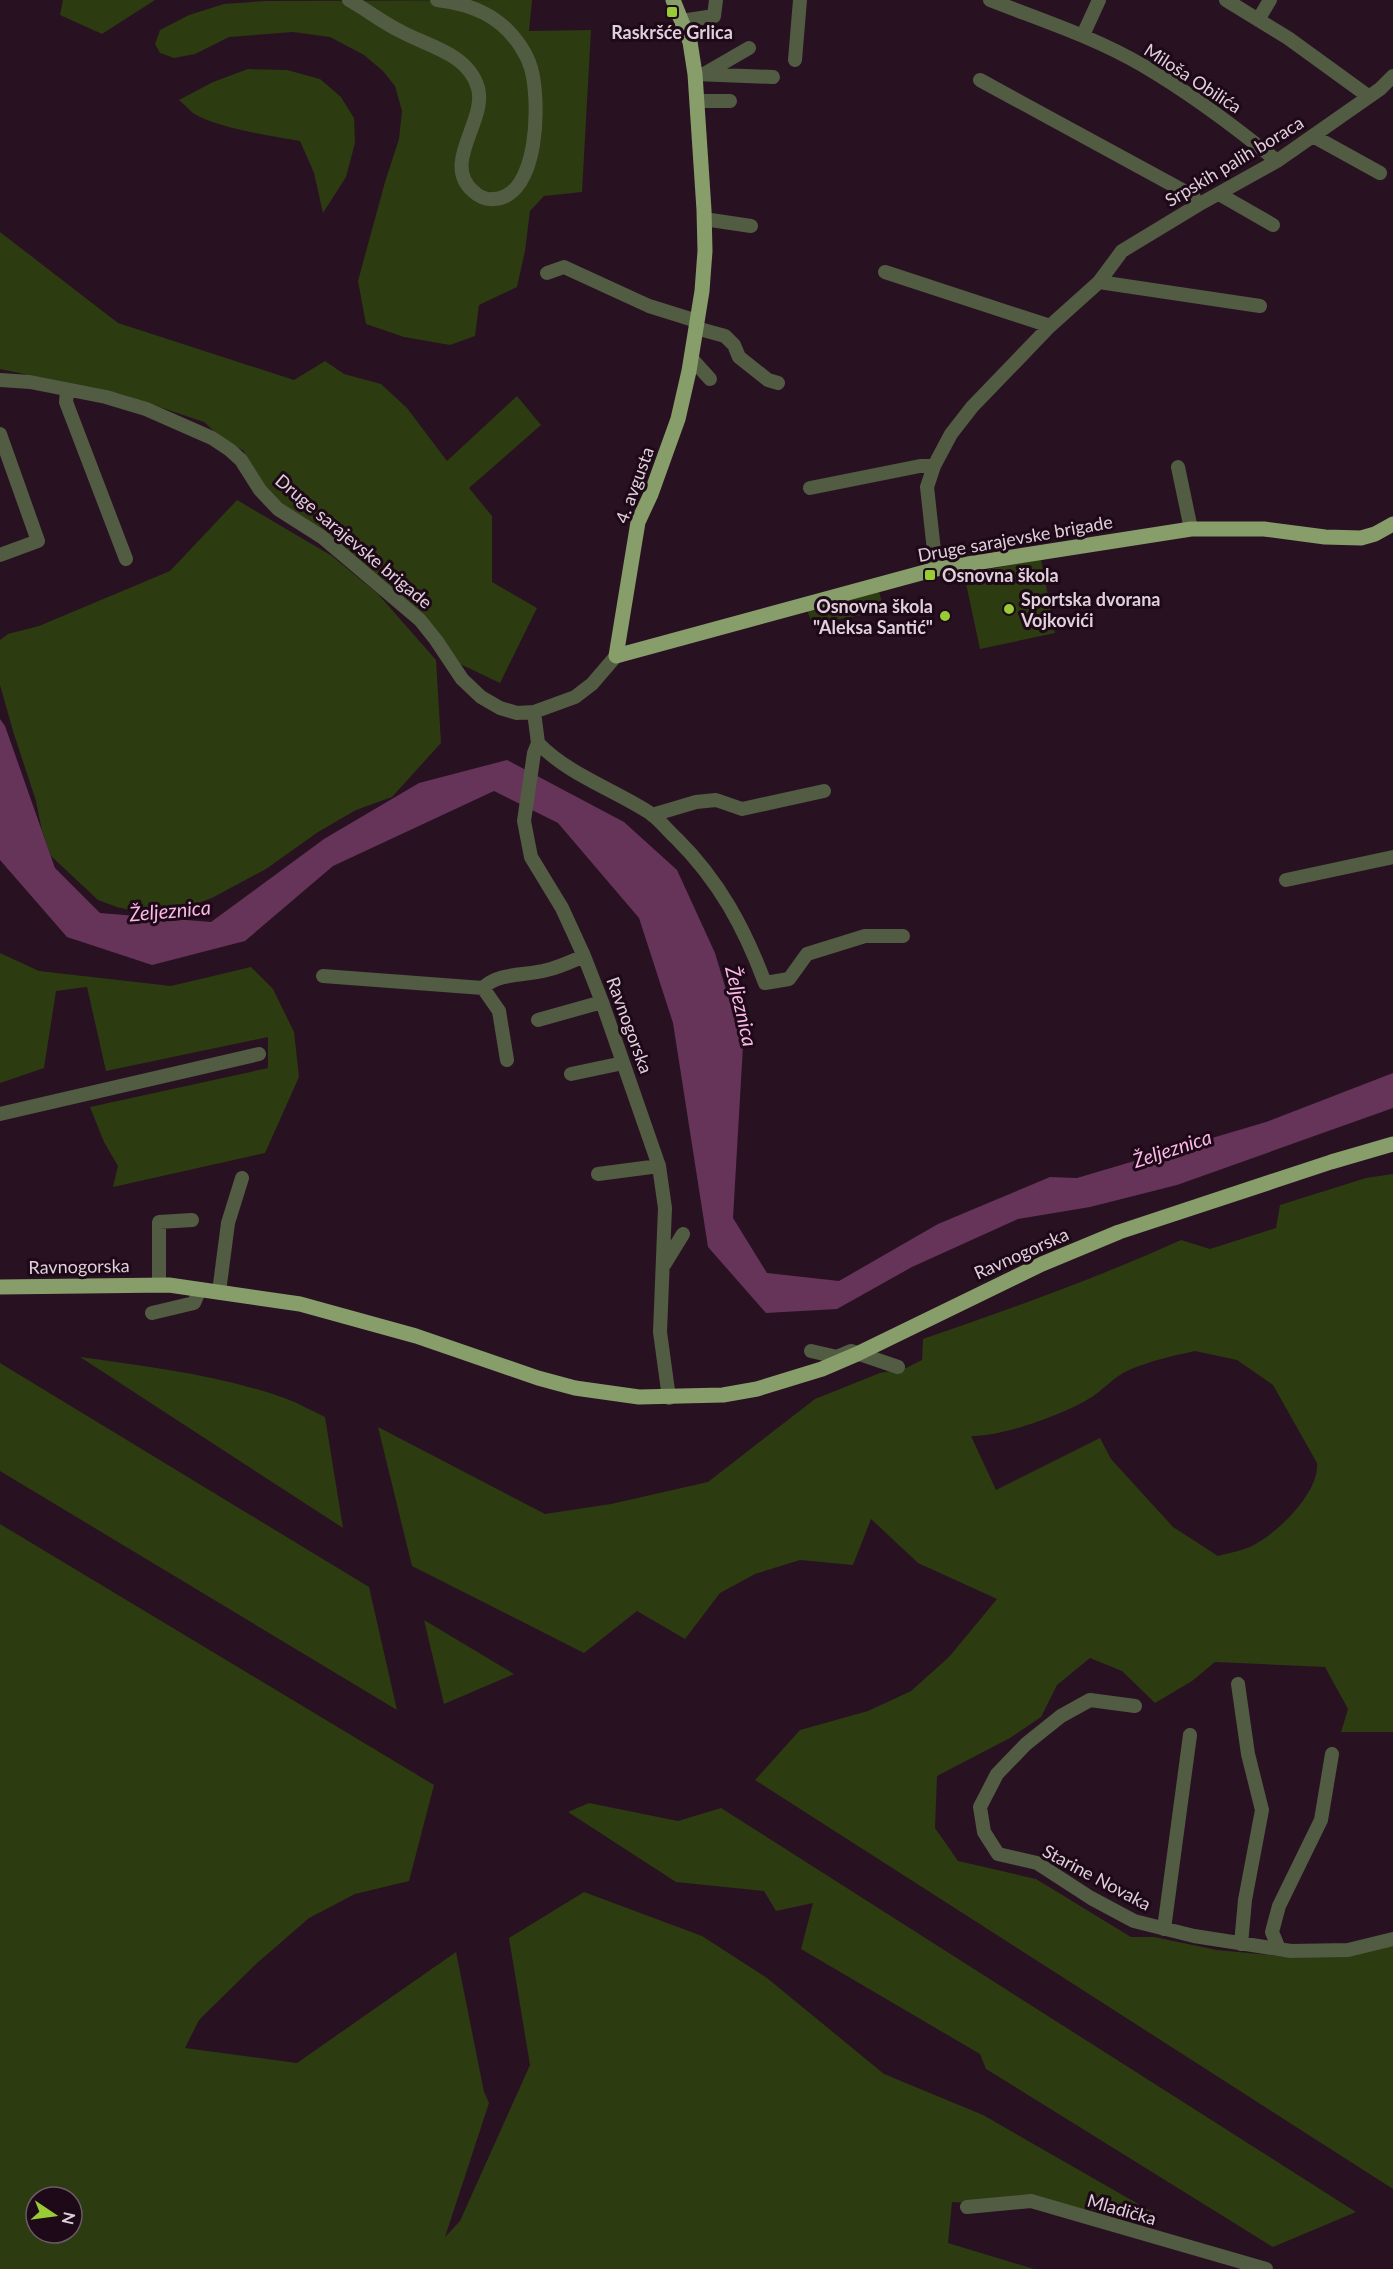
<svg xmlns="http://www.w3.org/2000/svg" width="1393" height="2269" viewBox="0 0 1393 2269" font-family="Lato,sans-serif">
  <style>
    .green { fill: #2c3b10; fill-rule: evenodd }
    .water { fill: #663359 }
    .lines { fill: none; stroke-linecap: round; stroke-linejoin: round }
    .minor { stroke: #515c43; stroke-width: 14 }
    .major { stroke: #889e6a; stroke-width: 15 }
    .poi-dot { fill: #99cb35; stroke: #1e0918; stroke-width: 2 }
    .labels { text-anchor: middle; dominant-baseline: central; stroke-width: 6; stroke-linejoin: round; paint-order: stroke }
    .poi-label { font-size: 18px; font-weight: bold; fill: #dfd0da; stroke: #1e0918; text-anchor: start }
    .street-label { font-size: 18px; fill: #dfd0da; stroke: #1e0918 }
    .water-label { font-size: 20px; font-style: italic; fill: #fbb9e7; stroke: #1e0918 }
  </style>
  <rect width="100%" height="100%" fill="#281222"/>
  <path class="green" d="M63 0H155L102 34 60 15Z
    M532 0 529 31 591 30 582 192 544 196 530 211 525 251 517 287 479 305 475 336 450 345 404 337 366 324 358 281 385 182 399 139 402 111 395 86 383 71 364 55 330 37 293 32 229 37 195 54 174 58 160 53 155 44 160 30 189 15 224 4 266 1Z
    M248 69 287 70 320 79 341 97 354 118 355 143 346 177 323 213 314 173 300 141C272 136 216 128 193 113 188 109 184 104 179 100L213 82Z
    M0 232 118 323 294 380 325 361 344 374 381 384 407 408 447 461 517 396 541 425 469 488 492 516V582L537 608 500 683 456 662 263 486 249 464 244 451 224 440 204 422 121 394 0 369Z
    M237 500 332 556 378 594 436 660 441 743 392 797 356 810 318 832 266 869 212 898 184 908 159 912H138L117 907 98 900 51 856 42 831 36 801 13 731 0 685V640L8 634 39 626 170 571Z
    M1041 559 1055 633 980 649 964 574Z
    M879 591 884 611 812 624 807 609Z
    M0 953 39 971 171 986 251 967 273 989 294 1032 299 1077 265 1153 113 1187 118 1166 104 1142 90 1107 268 1068V1037L106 1071 87 987 56 991 44 1068 0 1083Z
    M1393 1174V1732H1341L1348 1709 1325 1667 1215 1662 1192 1681 1155 1703 1122 1671 1090 1658 1057 1685 1041 1717 1010 1738 937 1776 935 1828 958 1861 1036 1879 1131 1937H1154L1217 1950 1299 1958 1393 1946V2189L755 1780 800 1730 868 1711 911 1691 949 1657 997 1599 918 1563 871 1519 853 1565 800 1560 755 1574 720 1593 685 1639 637 1611 584 1653 412 1566 378 1427 545 1514 611 1504 708 1482 815 1399 880 1373 906 1368 922 1360 923 1339C1010 1309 1097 1278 1181 1240L1210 1249 1276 1228 1280 1205 1366 1178ZM1195 1351 1237 1360 1273 1385 1317 1463C1320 1492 1276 1535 1250 1547 1240 1551 1228 1553 1218 1556L1173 1527 1111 1459 1100 1438 996 1490 971 1436C1004 1436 1063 1415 1092 1397 1104 1389 1115 1376 1129 1370 1150 1361 1172 1356 1195 1351Z
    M80 1357C150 1367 221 1375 287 1399 300 1404 312 1411 325 1417L343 1528Z
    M0 1363 369 1587 397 1710 0 1471Z
    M0 1524 434 1785 409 1881 355 1894 309 1918 256 1964 199 2020 185 2048 297 2063 456 1952 484 2092 489 2103 445 2237 460 2221 530 2065 509 1938 584 1892 702 1936 767 1978 884 2074 983 2115 1154 2213 952 2202 948 2243 1034 2269H0ZM36 2197H72V2233H36Z
    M424 1620 514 1674 444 1704Z
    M589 1803 678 1821 721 1808 1356 2212 1273 2247 986 2069 980 2054 801 1949 813 1903 776 1911 764 1891 676 1882 568 1812Z"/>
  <path class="water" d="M0 719 5 726 55 868 100 913 211 922 324 839 419 783 507 760 624 822 677 870 715 953 743 1046 733 1218 767 1273 839 1281 938 1224 1050 1177 1077 1178 1266 1122 1393 1073V1108L1177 1185 1090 1207 1018 1219 912 1267 837 1309 766 1313 708 1247 673 1023 639 918 558 823 494 791 333 866 245 941 152 965 67 937 0 860Z"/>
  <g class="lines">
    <path class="minor" d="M349 0C367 10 382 22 400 31 427 46 468 53 478 88 487 121 441 163 473 191 478 196 486 200 493 199 540 198 540 99 531 68 529 61 525 53 521 47 501 16 472 4 437 0
      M990 0C1041 20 1094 37 1142 65 1190 93 1234 126 1277 161
      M1226 0 1288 38 1368 96
      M1258 20 1270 0
      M681 21 714 16 716 0
      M1083 35 1099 0
      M795 60 800 0
      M695 74 773 77
      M704 74 749 48
      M980 80 1193 196 1198 205
      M697 101H730
      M1313 136 1380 173
      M1219 194 1273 225
      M704 219 751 226
      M885 272 1050 326
      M547 273 564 267 649 306 697 321
      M1099 282 1260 306
      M696 328 725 336 734 345 739 357 768 380 778 383
      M691 358 710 379
      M0 380 30 382 106 397 146 409 212 438 230 450 241 460 260 490 278 509 322 537 420 620 436 640 462 679 481 697 500 708 517 713 534 712 575 697 592 684 616 656
      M67 391 66 402 126 559
      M0 434 38 541 0 555
      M1178 467 1191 529
      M810 488 920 466H934
      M936 569 927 487 934 466 951 434 972 407 1050 326 1099 282 1122 251 1198 205 1277 161 1380 89 1393 76
      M534 712 538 743 534 753 524 821 531 857 562 908 584 956 602 1002 659 1166 665 1208 660 1332 669 1398
      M538 743C569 775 613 789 650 813 660 820 668 831 677 839 719 881 744 927 765 983L789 979 807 954 865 936H903
      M652 815 696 802 716 800 742 809 824 791
      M1286 880 1393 857
      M323 976 483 988C499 972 526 976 547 970 560 967 572 961 584 956
      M483 988 499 1011 507 1060
      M538 1020 602 1002
      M571 1074 623 1063
      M0 1114 259 1054
      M598 1174 659 1166
      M664 1265 683 1234
      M159 1285V1222L192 1220
      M219 1292 228 1223 242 1178
      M152 1313 194 1303 200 1289
      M811 1351 837 1357 851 1351 898 1367
      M1238 1684 1248 1754 1262 1810 1245 1900 1241 1944
      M1135 1706 1090 1700 1061 1716 1026 1744 997 1774 980 1807 984 1832 998 1854 1037 1863 1091 1898 1134 1921 1194 1936 1291 1951 1348 1950 1393 1939
      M1164 1929 1190 1735
      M1279 1949 1272 1932 1279 1906 1321 1820 1332 1754
      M967 2207 1031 2201 1266 2269"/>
    <path class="major" d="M673 0 690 42 695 74 704 210 705 251 702 291 689 371 678 419 651 494 638 522 616 656 936 569 1191 529H1264L1325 537 1361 538 1375 534 1393 524
      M0 1287 169 1285 300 1304 416 1336 538 1378 575 1388 639 1397 723 1395 757 1389 822 1369 857 1354 1042 1264 1119 1232 1331 1162 1393 1144"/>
  </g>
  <g class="poi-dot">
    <rect x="666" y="6" width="12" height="12" rx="3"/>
    <rect x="924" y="569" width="12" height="12" rx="3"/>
    <circle cx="1009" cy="609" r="6"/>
    <circle cx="945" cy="616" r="6"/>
  </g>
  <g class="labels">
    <g class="poi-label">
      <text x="672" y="32" text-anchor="middle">Raskršće Grlica</text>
      <text x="942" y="575">Osnovna škola</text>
      <text x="1021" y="599">Sportska dvorana<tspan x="1021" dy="21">Vojkovići</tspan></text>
      <text x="933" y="606" text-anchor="end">Osnovna škola<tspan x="933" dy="21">"Aleksa Santić"</tspan></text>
    </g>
    <g class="street-label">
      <text transform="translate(1193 78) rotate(33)">Miloša Obilića</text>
      <text transform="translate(1234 161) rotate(-31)">Srpskih palih boraca</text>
      <text transform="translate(634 485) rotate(-70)">4. avgusta</text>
      <text transform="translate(1015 538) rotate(-10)">Druge sarajevske brigade</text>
      <text transform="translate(354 541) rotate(40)">Druge sarajevske brigade</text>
      <text transform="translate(630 1025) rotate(70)">Ravnogorska</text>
      <text transform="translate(1021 1253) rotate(-24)">Ravnogorska</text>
      <text transform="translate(79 1266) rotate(-1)">Ravnogorska</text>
      <text transform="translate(1097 1877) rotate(28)">Starine Novaka</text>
      <text transform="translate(1122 2209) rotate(16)">Mladička</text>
    </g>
    <g class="water-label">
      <text transform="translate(170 910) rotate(-5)">Željeznica</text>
      <text transform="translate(742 1006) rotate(77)">Željeznica</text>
      <text transform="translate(1172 1148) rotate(-18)">Željeznica</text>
    </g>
  </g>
  <g transform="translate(54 2215) rotate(103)"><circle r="28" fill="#1e0918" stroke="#6b5966" stroke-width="1.5"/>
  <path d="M0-4.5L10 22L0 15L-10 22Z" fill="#99cb35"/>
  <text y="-9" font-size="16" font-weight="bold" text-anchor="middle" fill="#dfd0da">N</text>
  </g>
</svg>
